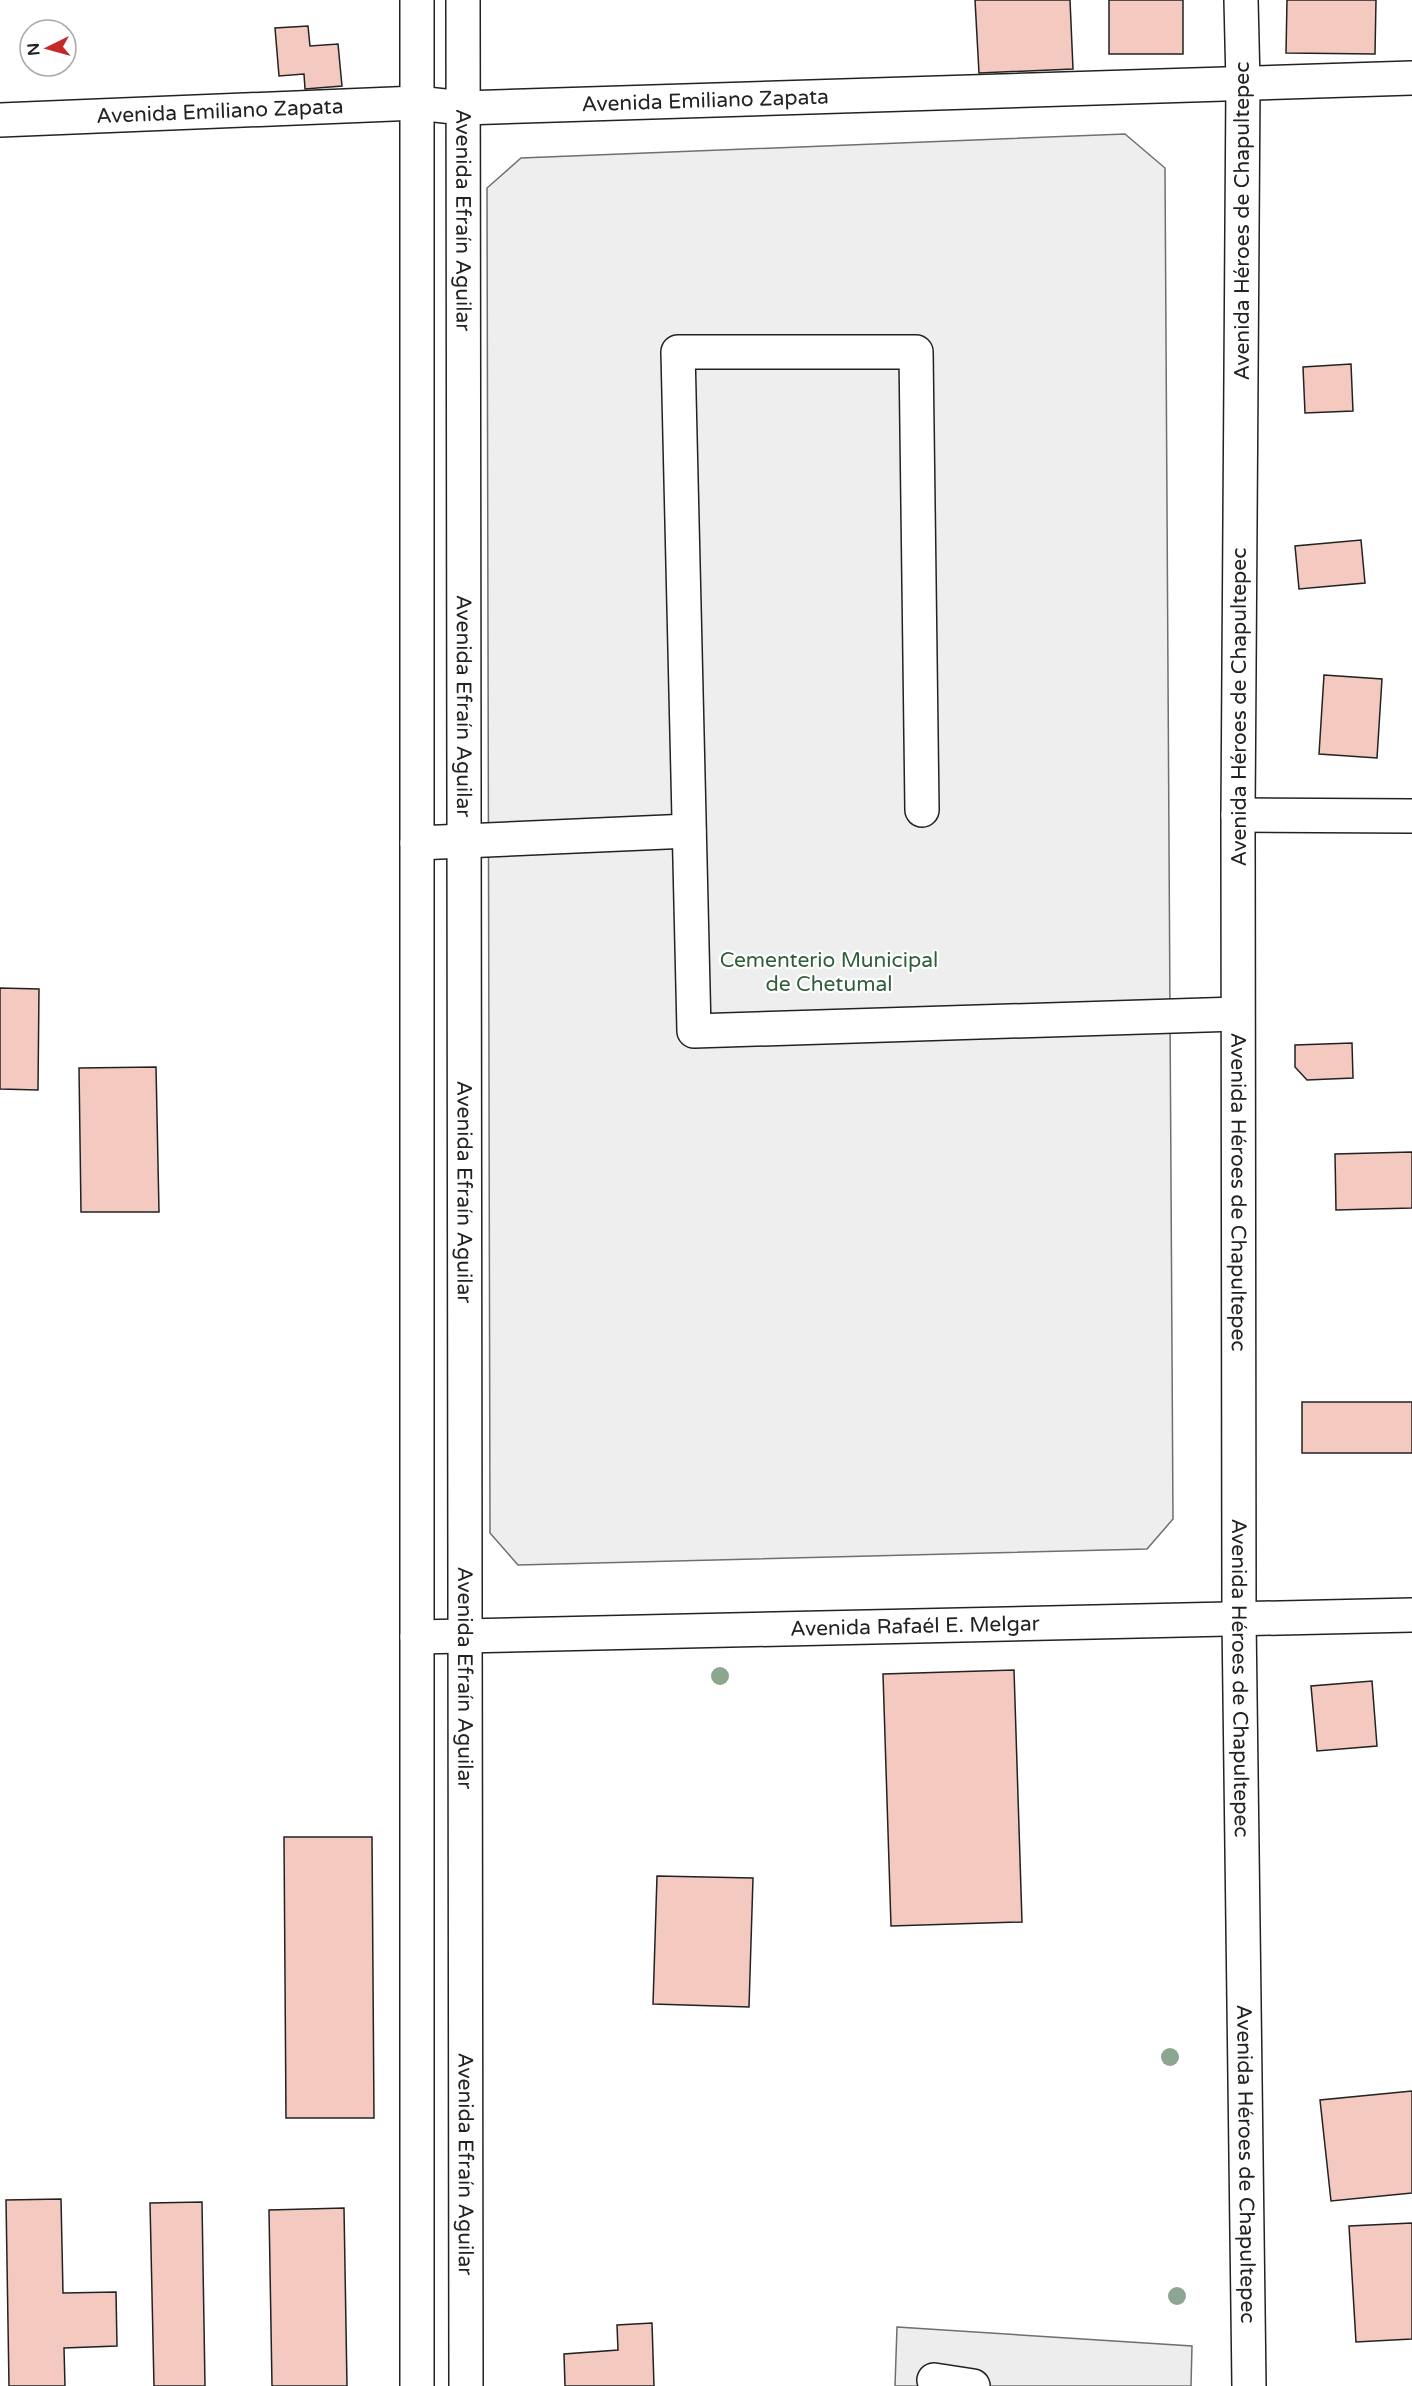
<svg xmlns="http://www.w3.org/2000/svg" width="1412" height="2386" viewBox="0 0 1412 2386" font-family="'Varela Round',sans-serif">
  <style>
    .green { fill: #eee; stroke: #6f6f6f; stroke-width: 1.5 }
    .parking { fill: #ededed; stroke: #6f6f6f; stroke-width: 1.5 }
    .building { fill: #f3c9c0; stroke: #222; stroke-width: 1.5 }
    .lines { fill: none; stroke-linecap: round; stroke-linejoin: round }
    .minor-casing { stroke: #222; stroke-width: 36 }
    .major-casing { stroke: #222; stroke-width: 36 }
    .minor { stroke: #fff; stroke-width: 33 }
    .major { stroke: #fff; stroke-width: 33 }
    .tree { fill: #8da692 }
    .labels { text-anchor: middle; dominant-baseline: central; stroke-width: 4.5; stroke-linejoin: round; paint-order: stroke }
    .street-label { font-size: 21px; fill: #222; stroke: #fff }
    .park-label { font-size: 21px; fill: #2f5e38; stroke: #fff }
  </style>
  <rect width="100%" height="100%" fill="#fff"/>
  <path class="green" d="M1125 134 1165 168 1173 1519 1147 1549 518 1565 490 1533 487 188 521 158Z"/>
  <path class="parking" d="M897 2327 1192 2346 1191 2386H895Z"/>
  <path class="building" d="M975 0H1070L1073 69 979 73Z
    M1109 0H1183V54H1109Z
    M1287 0H1376L1375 54 1286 53Z
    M308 26 310 46 338 44 342 86 305 89 304 74 279 76 275 28Z
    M1351 364 1353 411 1305 413 1303 367Z
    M1361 540 1365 583 1299 589 1295 546Z
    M1324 675 1382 679 1377 758 1319 754Z
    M0 988 39 989 38 1090 0 1089Z
    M1352 1043 1353 1078 1307 1080 1295 1067V1045Z
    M156 1067 159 1212H81L79 1068Z
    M1412 1152V1208L1336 1210 1335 1154Z
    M1302 1402H1412V1453H1302Z
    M1014 1670 1022 1922 891 1926 883 1674Z
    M1372 1681 1377 1746 1317 1751 1311 1686Z
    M284 1837H372L374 2118H286Z
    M657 1876 753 1878 749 2007 653 2004Z
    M1412 2091V2193L1331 2201 1320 2100Z
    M61 2199 63 2293 116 2292 117 2346 64 2348 65 2386H9L6 2200Z
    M202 2202 205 2386H154L150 2203Z
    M344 2208 347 2386H272L269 2210Z
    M1412 2223V2339L1356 2342 1349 2226Z
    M652 2323 654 2386H565L564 2354 618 2350 617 2325Z"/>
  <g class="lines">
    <defs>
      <g id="minor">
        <path id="s1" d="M1241 0 1243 83 1238 815 1239 1619 1249 2386"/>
        <path id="s2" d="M0 120 417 103 463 108 1412 78"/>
        <path d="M922 810 916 352H678L694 1031 1237 1014"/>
        <path d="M1238 815 1412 816"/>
        <path d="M417 843 689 831"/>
        <path id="s3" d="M417 1637 1412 1615"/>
        <path d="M934 2380 973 2386"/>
      </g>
      <g id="major">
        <path d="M417 0V2386"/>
        <path id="s4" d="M463 0 466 2386"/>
      </g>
    </defs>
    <use href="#minor" class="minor-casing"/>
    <use href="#major" class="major-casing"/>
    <use href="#minor" class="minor"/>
    <use href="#major" class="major"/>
  </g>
  <g class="tree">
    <circle cx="720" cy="1676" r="9"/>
    <circle cx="1170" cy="2057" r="9"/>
    <circle cx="1177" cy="2296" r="9"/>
  </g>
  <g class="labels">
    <g class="street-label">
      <text stroke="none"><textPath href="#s2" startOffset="706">Avenida Emiliano Zapata</textPath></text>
      <text stroke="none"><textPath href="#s2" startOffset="220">Avenida Emiliano Zapata</textPath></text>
      <text stroke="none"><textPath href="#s4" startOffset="220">Avenida Efraín Aguilar</textPath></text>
      <text transform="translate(1242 221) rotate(-90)">Avenida Héroes de Chapultepec</text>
      <text stroke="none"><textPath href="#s4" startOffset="706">Avenida Efraín Aguilar</textPath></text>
      <text transform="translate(1239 707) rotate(-90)">Avenida Héroes de Chapultepec</text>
      <text stroke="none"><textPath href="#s4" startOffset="1192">Avenida Efraín Aguilar</textPath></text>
      <text stroke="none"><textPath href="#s1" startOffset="1192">Avenida Héroes de Chapultepec</textPath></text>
      <text stroke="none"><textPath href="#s3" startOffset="498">Avenida Rafaél E. Melgar</textPath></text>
      <text stroke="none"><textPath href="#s4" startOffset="1678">Avenida Efraín Aguilar</textPath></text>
      <text stroke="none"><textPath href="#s1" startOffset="1678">Avenida Héroes de Chapultepec</textPath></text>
      <text stroke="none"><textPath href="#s4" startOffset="2164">Avenida Efraín Aguilar</textPath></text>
      <text stroke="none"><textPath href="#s1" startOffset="2164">Avenida Héroes de Chapultepec</textPath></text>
    </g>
    <g class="park-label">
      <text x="829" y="960">Cementerio Municipal<tspan x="829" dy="24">de Chetumal</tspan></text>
    </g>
  </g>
  <g transform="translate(48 48) rotate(265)"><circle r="28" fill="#ffffff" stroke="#a7a7a7" stroke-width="1.5"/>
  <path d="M0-4.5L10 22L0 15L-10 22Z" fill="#c62828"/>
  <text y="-9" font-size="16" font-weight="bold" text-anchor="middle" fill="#222222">N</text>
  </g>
</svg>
